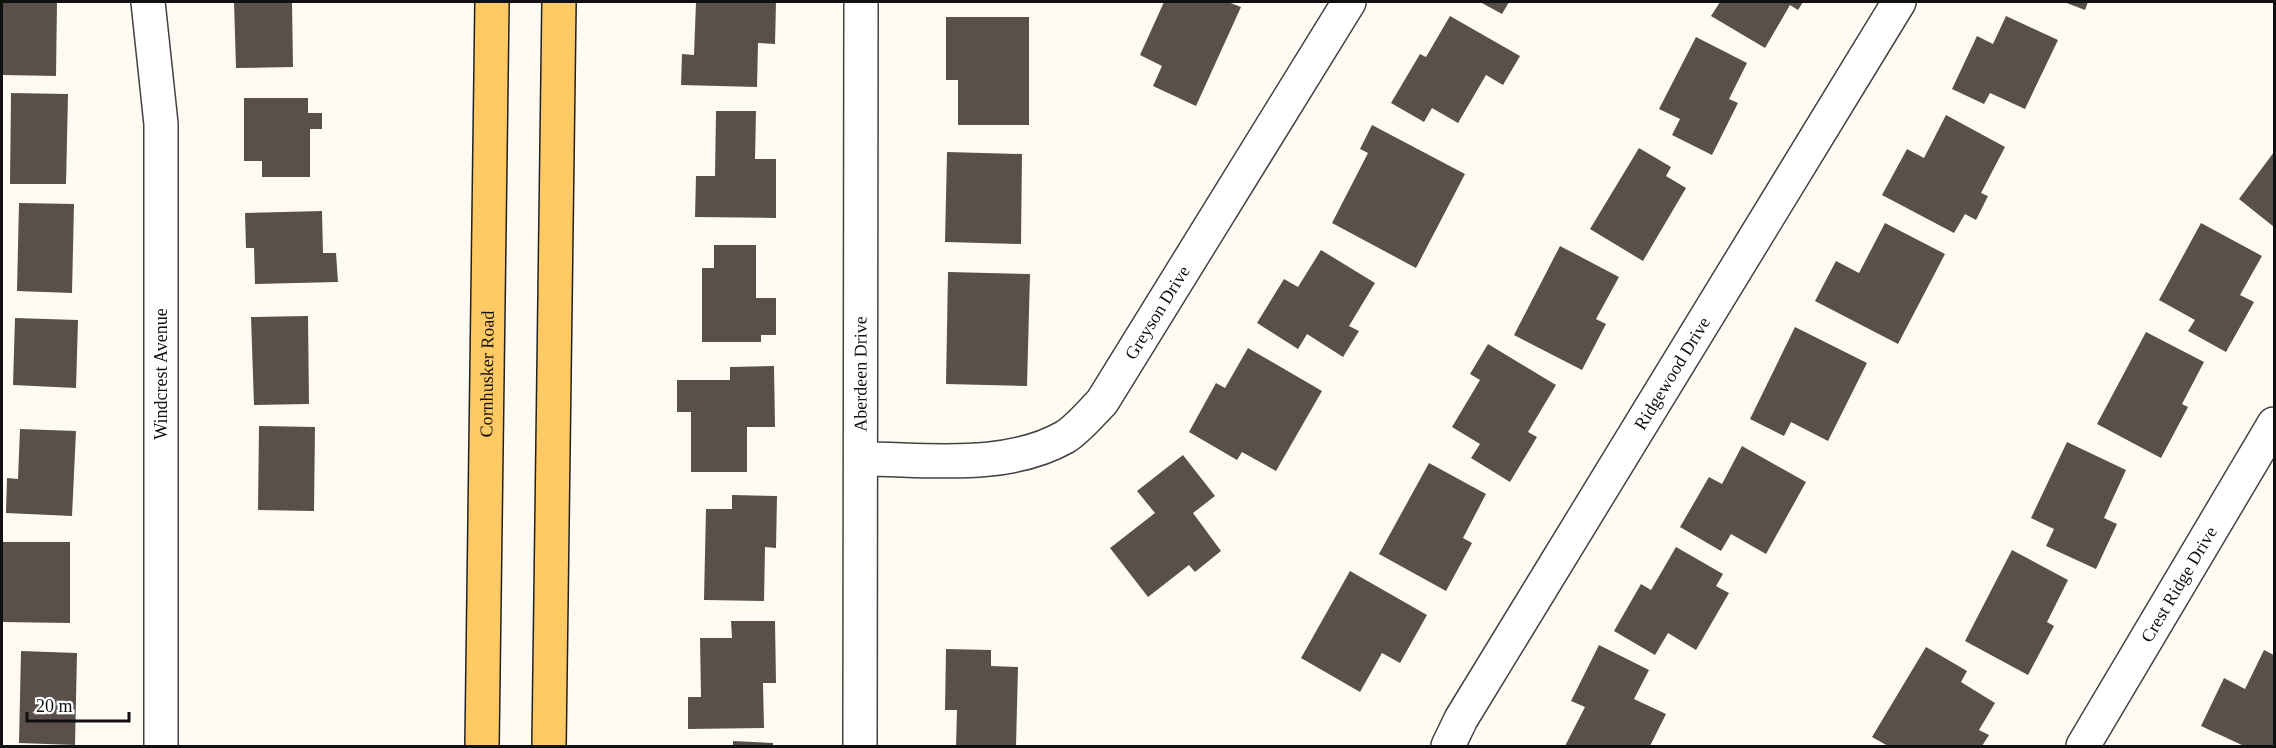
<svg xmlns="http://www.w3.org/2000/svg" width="2276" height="748" viewBox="0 0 2276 748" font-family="Georgia,serif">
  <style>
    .building { fill: #5a4f4b }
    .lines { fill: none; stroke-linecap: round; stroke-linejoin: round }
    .minor-casing { stroke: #434343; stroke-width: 36 }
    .major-casing { stroke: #212121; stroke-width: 36 }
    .minor { stroke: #fff; stroke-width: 33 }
    .major { stroke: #ffc963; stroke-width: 33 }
    .labels { text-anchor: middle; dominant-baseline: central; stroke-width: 6; stroke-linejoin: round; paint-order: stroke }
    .street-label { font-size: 18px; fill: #101010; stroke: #fff }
  </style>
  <rect width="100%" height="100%" fill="#fffbf3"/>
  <path class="building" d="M3 2H57L56 76 2 75Z
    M234 2H292L293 67 236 68Z
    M696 2H776L775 44 758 43 757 87 681 85 682 54 694 55Z
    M1164 2H1228L1241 7 1196 106 1153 86 1162 66 1140 55Z
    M1480 2H1509L1502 14Z
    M1720 2H1803L1798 10 1790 5 1765 48 1711 16Z
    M2064 2H2088L2085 10Z
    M1450 16 1520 56 1503 85 1486 75 1458 123 1432 108 1424 122 1391 103 1420 54 1426 57Z
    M2006 16 2058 40 2025 109 1990 93 1984 104 1952 89 1977 36 1993 44Z
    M946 17H1029V125H958V80H946Z
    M1696 37 1747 63 1729 99 1738 103 1712 155 1672 135 1680 119 1659 109Z
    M11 93 68 94 66 184H10Z
    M244 98H308V113H322V129H310V177H262V161H244Z
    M716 111H756L755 159H776V218L695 217 696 176H715Z
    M1946 115 2005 147 1981 193 1988 196 1976 220 1965 214 1954 233 1882 195 1907 149 1924 158Z
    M1372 125 1465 174 1416 268 1332 223 1368 153 1360 149Z
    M1639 148 1671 167 1666 176 1686 188 1643 261 1590 229Z
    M947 152 1022 154 1021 244 945 242Z
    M2274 152V227L2239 199Z
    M19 203 74 204 72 293 17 291Z
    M322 211 323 253H336L338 282 255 284 254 248H246L245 213Z
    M1885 223 1945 254 1898 344 1815 301 1836 261 1859 273Z
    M2201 223 2262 256 2240 295 2254 302 2226 352 2188 331 2195 320 2159 300Z
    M714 245H756V298H776V335H761V342H702V268H714Z
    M1560 246 1619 277 1596 319 1606 324 1582 370 1514 335Z
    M1321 250 1375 283 1349 326 1359 331 1343 357 1307 334 1298 349 1257 323 1284 279 1298 287Z
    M948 272 1030 274 1027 386 946 384Z
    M308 316 309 404 254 405 251 317Z
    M15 318 78 320 76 388 13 385Z
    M1795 327 1867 363 1828 441 1791 422 1784 436 1750 419Z
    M2146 332 2204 362 2182 404 2188 407 2161 458 2097 424Z
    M1488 344 1556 385 1528 432 1537 437 1510 482 1471 458 1480 444 1452 427 1480 380 1470 374Z
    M1248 348 1322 391 1276 471 1242 452 1237 460 1189 432 1216 383 1225 388Z
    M774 366 775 427H747V472H691V412H677V380H730V367Z
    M259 426 315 427 314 511 258 510Z
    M20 429 76 431 72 516 6 513 7 478 18 479Z
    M2067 442 2126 470 2104 518 2117 524 2096 569 2046 546 2054 529 2031 518Z
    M1742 446 1806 482 1766 554 1731 534 1721 551 1680 527 1709 477 1722 484Z
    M1183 455 1215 496 1193 513 1221 551 1195 572 1189 565 1148 597 1110 548 1155 513 1137 491Z
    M1429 463 1486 494 1463 538 1472 543 1446 591 1379 554Z
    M732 495 777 496 776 548 765 547 764 601 704 600 706 509H732Z
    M2 542H70V623L2 622Z
    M1676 547 1723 574 1716 586 1729 593 1696 650 1668 633 1655 655 1614 631 1641 584 1651 590Z
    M2012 550 2068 580 2047 622 2054 626 2028 675 1965 641Z
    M1350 571 1427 615 1400 663 1382 653 1360 692 1301 658Z
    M731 621H775L776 683H763L764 728 688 729V697H701L700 638H732Z
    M1599 645 1649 670 1634 699 1666 714 1650 746H1565L1585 707 1571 701Z
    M1926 647 1967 671 1961 682 1995 703 1979 730 1989 735 1982 746H1888L1872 737Z
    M946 649 991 650V666L1018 667 1016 746H956L957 710H945Z
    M2264 650 2274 655V746H2244L2201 726 2224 678 2245 689Z
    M21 651 77 653 75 745 19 743Z
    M733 741 773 743V746H733Z"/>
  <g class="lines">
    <defs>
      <g id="minor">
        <path d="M148 2 161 124V746"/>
        <path id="s1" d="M861 459C927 459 1005 471 1065 437 1078 429 1091 413 1102 402L1349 2"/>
        <path id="s2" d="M860 746 861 2"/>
        <path id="s3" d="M1448 746 1461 719 1899 2"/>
        <path id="s4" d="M2083 746 2274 424"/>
      </g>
      <g id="major">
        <path id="s5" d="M482 746 492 2"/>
        <path d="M549 746 559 2"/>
      </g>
    </defs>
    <use href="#minor" class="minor-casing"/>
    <use href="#major" class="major-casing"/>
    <use href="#minor" class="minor"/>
    <use href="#major" class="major"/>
  </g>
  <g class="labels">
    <g class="street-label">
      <text stroke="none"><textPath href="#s1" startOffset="364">Greyson Drive</textPath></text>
      <text stroke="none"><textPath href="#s3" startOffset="435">Ridgewood Drive</textPath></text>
      <text transform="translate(161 374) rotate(-90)">Windcrest Avenue</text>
      <text stroke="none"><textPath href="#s5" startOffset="372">Cornhusker Road</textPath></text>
      <text stroke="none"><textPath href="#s2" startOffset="372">Aberdeen Drive</textPath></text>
      <text stroke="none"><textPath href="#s4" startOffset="188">Crest Ridge Drive</textPath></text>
    </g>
  </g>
  <rect width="2276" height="748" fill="none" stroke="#101010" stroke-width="6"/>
  <path d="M27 712v9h102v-9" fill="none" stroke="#101010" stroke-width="3"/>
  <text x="36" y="712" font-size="18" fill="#101010" stroke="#ffffff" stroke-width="4.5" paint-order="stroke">20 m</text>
</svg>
